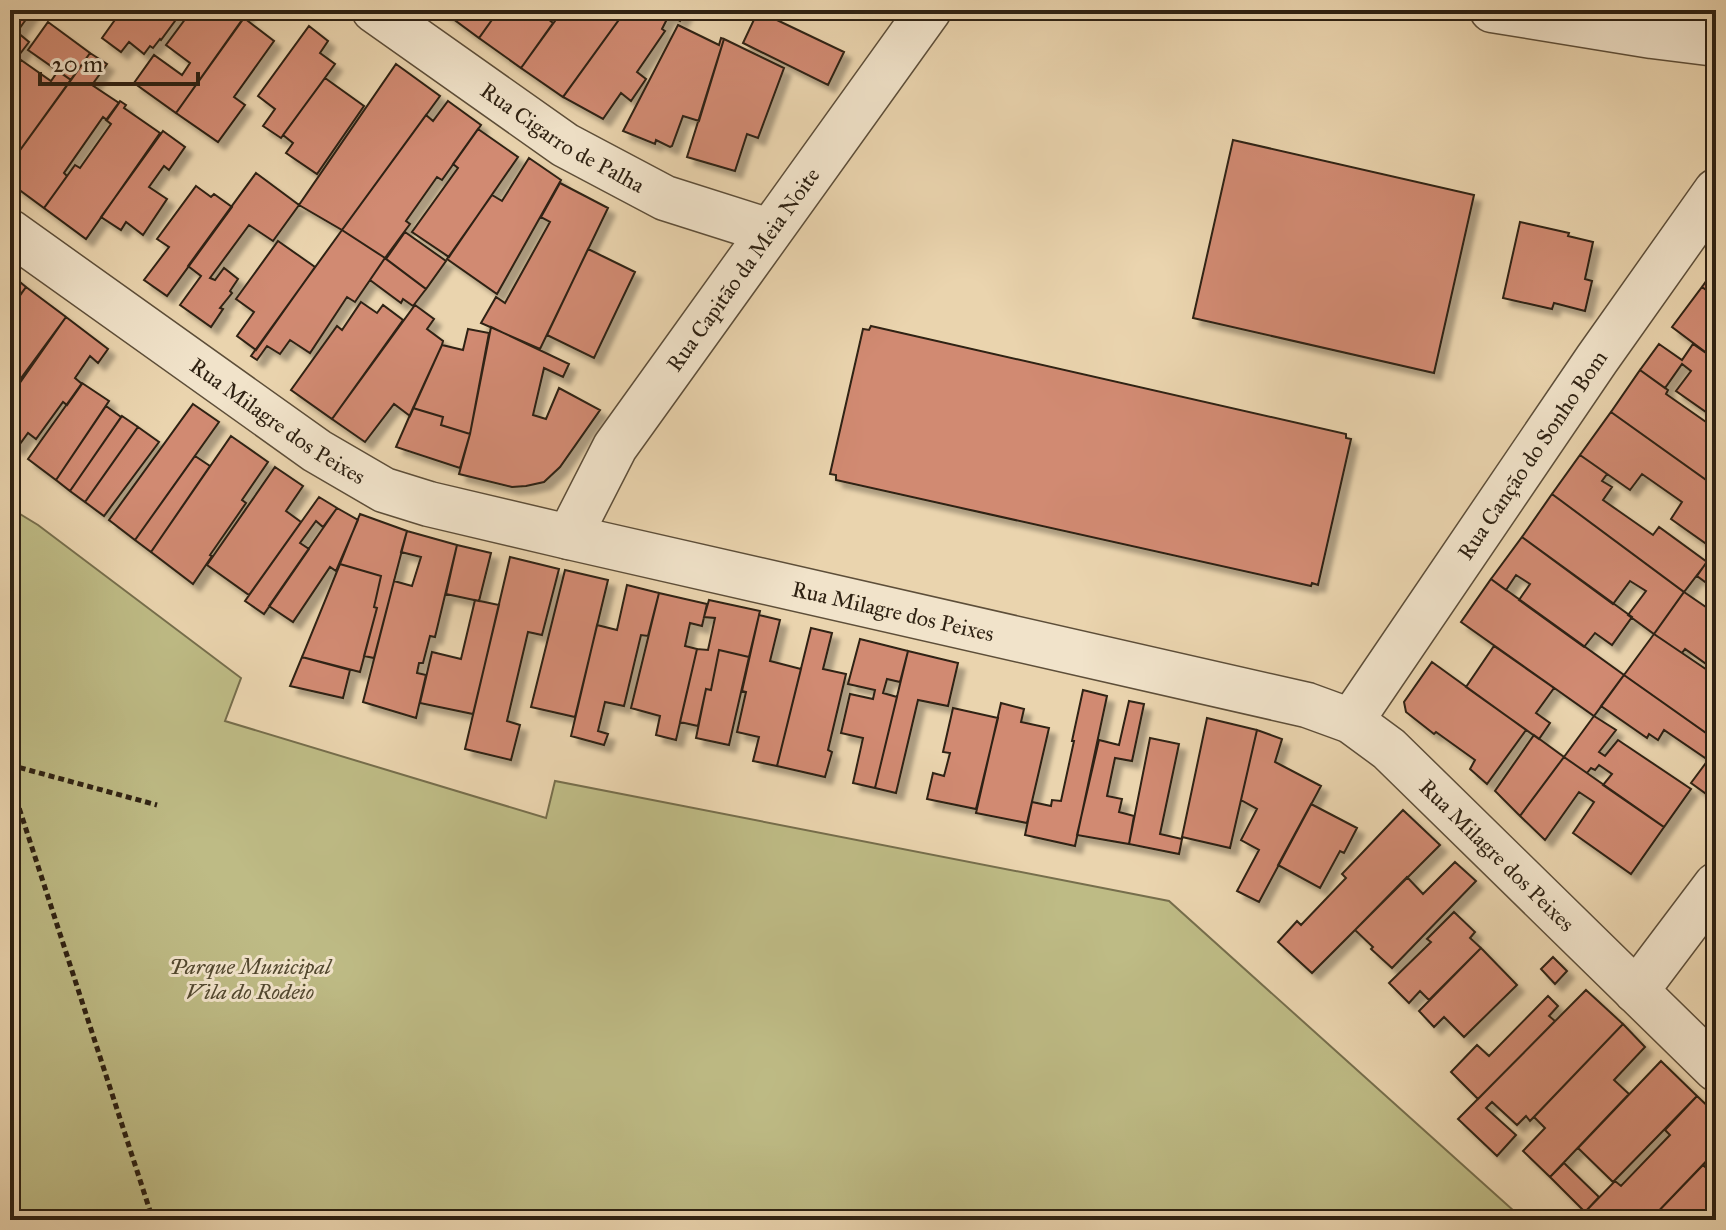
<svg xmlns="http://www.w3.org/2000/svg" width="1726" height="1230" viewBox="0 0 1726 1230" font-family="'IM FELL Great Primer',serif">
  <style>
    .green { fill: #bebb85; stroke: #766e4c; stroke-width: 2 }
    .building { fill: #d18a72; stroke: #2e2112; stroke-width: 2; filter: url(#shadow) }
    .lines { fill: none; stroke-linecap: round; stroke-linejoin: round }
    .minor-casing { stroke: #5d4e39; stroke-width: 47 }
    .tertiary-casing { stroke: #5d4e39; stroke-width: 47 }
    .path { stroke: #2e2112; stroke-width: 5; stroke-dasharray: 6 4; stroke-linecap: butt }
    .minor { stroke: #f1e3ca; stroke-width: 44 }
    .tertiary { stroke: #f1e3ca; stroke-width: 44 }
    .labels { text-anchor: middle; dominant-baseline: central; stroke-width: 6; stroke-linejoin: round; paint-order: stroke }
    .street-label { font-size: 22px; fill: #2e2112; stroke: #f1e3ca }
    .park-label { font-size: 22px; font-style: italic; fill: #52482f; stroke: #f1e3ca }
  </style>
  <defs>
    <filter id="shadow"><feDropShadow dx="7" dy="7" stdDeviation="2" flood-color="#0004"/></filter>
  </defs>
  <rect width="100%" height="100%" fill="#ead4ae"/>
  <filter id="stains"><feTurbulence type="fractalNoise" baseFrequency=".0025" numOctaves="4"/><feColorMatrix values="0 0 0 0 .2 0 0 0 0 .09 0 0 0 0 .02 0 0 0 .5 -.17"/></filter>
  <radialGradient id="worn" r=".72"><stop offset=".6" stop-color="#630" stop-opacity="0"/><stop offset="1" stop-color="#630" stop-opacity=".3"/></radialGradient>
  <path class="green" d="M10 508 38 525 241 678 225 721 546 818 555 781 1169 901 1524 1220H10Z"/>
  <path class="building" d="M10 10 32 11 17 32 29 42 10 67Z
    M122 10H183L161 40 160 39 153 48 150 46 144 54 129 42 121 52 102 38Z
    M192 10H249L176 113 134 83 154 55 182 75 190 63 166 45Z
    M441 10H499L479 38Z
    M499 10H553L547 18 553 23 521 68 479 38Z
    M563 10H626L563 97 521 68Z
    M626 10H686L680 21 669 15 662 29 665 31 637 72 646 79 631 101 621 93 603 119 563 97Z
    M758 11 844 52 828 85 743 43Z
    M244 18 274 41 234 97 245 105 218 142 176 113Z
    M48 22 90 53 71 80 28 50Z
    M678 25 719 45 721 38 724 39 699 121 683 116 672 146 670 147 656 140 655 144 623 131Z
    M309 26 328 41 320 53 335 64 281 138 263 126 275 109 258 96Z
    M724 39 784 68 758 138 747 134 735 171 687 157Z
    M90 53 107 64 92 85 119 103 107 120 103 117 64 173 67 176 44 208 10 183V164Z
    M21 60 51 81 58 71 71 80 10 164V77Z
    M396 64 440 96 342 230 299 205Z
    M325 78 364 106 317 174 286 153 293 143 283 135Z
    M120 101 126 105 124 108 160 133 86 239 44 208 75 165 80 168 111 124 106 120Z
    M448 101 481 125 442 180 437 177 406 221 410 224 385 258 342 230 426 115 433 121Z
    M478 129 518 157 449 257 412 232 458 168 453 164Z
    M163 131 185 147 169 170 164 166 149 187 167 199 143 235 126 222 121 230 101 217Z
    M1233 140 1474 195 1434 373 1193 318Z
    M529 158 561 180 497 294 447 259 492 195 502 201Z
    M256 173 299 205 273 241 249 225 210 278 215 280 224 268 238 279 230 291 232 293 220 308 223 309 211 327 180 305 201 276 188 266Z
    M560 183 608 208 540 349 481 323 496 297 505 303 550 222 541 217Z
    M196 186 211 197 214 194 232 207 167 296 144 280 169 247 157 239Z
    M1520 222 1569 233 1568 236 1593 242 1585 279 1592 281 1585 311 1554 303 1552 309 1503 298Z
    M342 230 385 258 355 302 347 297 310 353 290 340 280 354 267 346 257 360 251 356Z
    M405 232 446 261 426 289 386 259Z
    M278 241 315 267 256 350 237 336 254 312 236 299Z
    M588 249 635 272 594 358 547 335Z
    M385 258 426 289 413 306 403 299 401 303 370 280Z
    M1716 267V297L1702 287Z
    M10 274 26 287 14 303 10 300Z
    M26 287 66 317 10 393V310Z
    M1702 287 1716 297V360L1672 327Z
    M361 302 377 313 383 305 403 320 332 419 291 390 337 326 342 330Z
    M415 305 434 319 427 329 443 341 442 345 410 416 394 404 365 442 332 419Z
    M66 317 108 349 98 363 90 356 75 378 82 384 67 405 63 402 36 439 28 433 17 448 10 443V397Z
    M871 326 1346 434V438L1351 439 1318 585 1312 583 1311 586 836 480V475L830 474 863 329 869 330Z
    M491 327 569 364 563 377 544 368 533 415 546 419 559 388 600 410 560 467 544 482 526 486 512 487 459 474 470 434Z
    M468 329 489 333 470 434 441 425 443 417 413 408 442 345 463 350Z
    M1659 344 1682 360 1693 344 1716 360V419L1676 391 1691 371 1682 364 1665 388 1640 370Z
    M1640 370 1668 390 1666 394 1716 429V487L1611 412Z
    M82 383 109 401 56 480 28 459Z
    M193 404 219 422 135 540 109 520Z
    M106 406 121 417 70 491 56 480Z
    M413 408 443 417 441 425 470 434 460 468 396 447Z
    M1611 412 1716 487 1715 550 1671 519 1682 502 1642 474 1630 490 1580 455Z
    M122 416 138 427 85 502 70 491Z
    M138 427 159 442 104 516 85 502Z
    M231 436 268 462 242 500 246 503 210 555 212 556 193 584 151 552Z
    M1580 455 1607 474 1602 481 1612 487 1603 500 1653 535 1659 527 1707 562 1684 592 1552 494Z
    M195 456 210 466 151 552 135 540Z
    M275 467 303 486 286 511 301 522 249 595 207 565Z
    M1552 494 1684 592 1654 634 1628 615 1646 591 1630 581 1613 604 1522 537Z
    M319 497 337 508 323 527 316 521 300 543 309 549 264 614 245 601Z
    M337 508 358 520 336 571 330 567 293 622 269 606Z
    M360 514 407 531 374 658 364 656 377 608 374 607 381 576 340 564Z
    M407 531 457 545 435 637 430 636 423 663H419L417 673 426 675 416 718 363 702 394 581 412 586 421 557 401 552Z
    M1522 537 1632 617 1612 645 1595 633 1584 647 1519 600 1530 584 1516 575 1506 590 1491 579Z
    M457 545 491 553 479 601 446 594Z
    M1715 550 1716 551V590L1697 576Z
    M510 557 559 569 542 635 528 632 507 721 520 725 511 760 465 749Z
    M340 564 381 576 374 607 377 608 360 672 302 657Z
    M565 570 608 580 575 717 531 707Z
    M1491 579 1624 675 1594 716 1461 622Z
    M627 585 659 593 648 636 641 635 624 706 605 702 598 731 608 734 604 745 571 736 597 625 617 630Z
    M1684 592 1716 614V671L1685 649 1682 653 1654 634Z
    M659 593 707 604 702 626 690 623 685 646 697 649 676 740 656 735 660 716 631 708Z
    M475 600 499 605 473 714 420 703 432 652 461 659Z
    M709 600 760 611 749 657 719 650 711 690 706 689 698 726 680 722 697 649 708 650 715 618 704 617Z
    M759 615 780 620 770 661 801 669 777 766 753 761 759 737 737 732 746 692 742 691Z
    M811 628 832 633 823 669 846 674 828 750 832 752 825 777 777 766Z
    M1654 634 1716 676V740L1624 675Z
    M860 639 908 651 900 682 887 679 883 693 897 697 875 788 853 783 863 738 841 733 850 694 873 699 875 690 848 684Z
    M1494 646 1554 688 1536 713 1550 723 1539 739 1466 687Z
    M719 650 749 657 729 745 696 738 706 689 711 690Z
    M908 651 958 663 948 706 918 700 896 793 875 788Z
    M302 657 350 670 343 698 290 686Z
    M1432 662 1526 730 1487 784 1470 769 1475 760 1436 732 1434 734 1406 712 1404 702Z
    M1624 675 1716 740V801L1691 783 1708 760 1664 730 1658 740 1649 734 1647 738 1601 706Z
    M1083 690 1107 696 1075 846 1025 835 1032 802 1051 806 1052 800 1061 801 1074 741H1072Z
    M1129 701 1144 704 1132 761 1115 758 1107 796 1122 799 1119 812 1134 816 1129 844 1077 835 1099 740 1119 745Z
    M1001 703 1024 709 1021 722 1049 728 1027 823 976 813Z
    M953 708 998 718 976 809 927 799 933 773 944 776 950 753 943 752Z
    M1594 716 1616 730 1599 752 1605 756 1618 740 1691 789 1664 827 1603 785 1612 774 1599 765 1595 770 1591 768 1587 773 1564 757Z
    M1207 718 1257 730 1230 848 1182 837Z
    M1257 730 1282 739 1275 762 1321 786 1259 902 1237 891 1259 850 1241 840 1257 809 1241 800Z
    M1534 735 1564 757 1520 816 1495 791Z
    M1150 738 1179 744 1160 834 1182 839 1179 854 1129 844Z
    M1564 757 1664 827 1631 874 1573 833 1594 802 1579 792 1545 840 1520 816Z
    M1311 804 1357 828 1344 853 1340 851 1320 888 1278 865Z
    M1403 810 1440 845 1312 973 1278 942 1297 921 1301 925 1346 878 1342 874Z
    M1455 862 1476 881 1392 968 1371 949 1373 947 1355 930 1407 877 1423 894Z
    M1454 912 1475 932 1470 938 1481 948 1429 1000 1420 991 1409 1003 1389 983 1431 942 1427 939Z
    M1481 948 1517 985 1464 1037 1444 1017 1434 1027 1419 1011Z
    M1553 957 1567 971 1555 984 1541 969Z
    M1586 990 1623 1024 1530 1121 1526 1116 1517 1125 1492 1102 1486 1108 1516 1135 1497 1156 1458 1119Z
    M1548 996 1558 1006 1549 1016 1555 1021 1478 1099 1451 1072 1477 1045 1489 1056Z
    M1623 1024 1645 1047 1614 1080 1629 1094 1550 1177 1523 1151 1545 1128 1534 1117Z
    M1661 1061 1697 1096 1613 1182 1578 1148Z
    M1697 1096 1716 1114V1151L1650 1220H1593L1585 1212 1615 1181 1621 1186 1670 1135 1665 1130Z
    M1716 1151V1177L1703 1165Z
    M1564 1163 1599 1197 1585 1212 1550 1177Z
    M1703 1165 1716 1177V1219L1715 1220H1650Z"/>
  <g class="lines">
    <defs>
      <g id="minor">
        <path id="s1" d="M374 10 565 145 665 198 769 231"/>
        <path id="s2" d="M10 232 317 451 384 490 429 504 569 537 1307 705 1351 721 1389 749 1716 1069"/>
        <path id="s3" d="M569 537 615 447 929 10"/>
        <path id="s4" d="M1351 721 1597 359 1716 191"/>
        <path d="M1636 991 1716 885"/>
      </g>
      <path id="tertiary" d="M1492 10 1652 36 1716 44"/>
    </defs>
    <use href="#minor" class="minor-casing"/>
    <use href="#tertiary" class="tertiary-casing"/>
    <path class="path" d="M10 765 157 805
      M10 780 153 1220"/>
    <use href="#minor" class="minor"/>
    <use href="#tertiary" class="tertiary"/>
  </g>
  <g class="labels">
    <g class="street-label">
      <text stroke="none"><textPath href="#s1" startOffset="228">Rua Cigarro de Palha</textPath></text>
      <text stroke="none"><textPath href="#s3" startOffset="320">Rua Capitão da Meia Noite</textPath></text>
      <text stroke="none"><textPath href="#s2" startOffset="328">Rua Milagre dos Peixes</textPath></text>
      <text stroke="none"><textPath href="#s4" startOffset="322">Rua Canção do Sonho Bom</textPath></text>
      <text stroke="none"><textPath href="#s2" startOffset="978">Rua Milagre dos Peixes</textPath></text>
      <text stroke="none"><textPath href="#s2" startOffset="1648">Rua Milagre dos Peixes</textPath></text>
    </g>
    <g class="park-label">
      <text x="250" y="966">Parque Municipal<tspan x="250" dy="25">Vila do Rodeio</tspan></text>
    </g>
  </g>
  <rect width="1726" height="1230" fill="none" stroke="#ead4ae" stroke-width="40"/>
  <rect x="12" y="12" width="1702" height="1206" fill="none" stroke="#2e2112" stroke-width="4"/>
  <rect x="20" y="20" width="1686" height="1190" fill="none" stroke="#2e2112" stroke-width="2"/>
  <path d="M40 72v12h158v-12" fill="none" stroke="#2e2112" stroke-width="4"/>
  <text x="52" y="72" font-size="24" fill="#2e2112" stroke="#f1e3ca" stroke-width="6" paint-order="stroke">20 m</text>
  <rect width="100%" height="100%" filter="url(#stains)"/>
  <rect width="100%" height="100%" fill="url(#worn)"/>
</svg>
